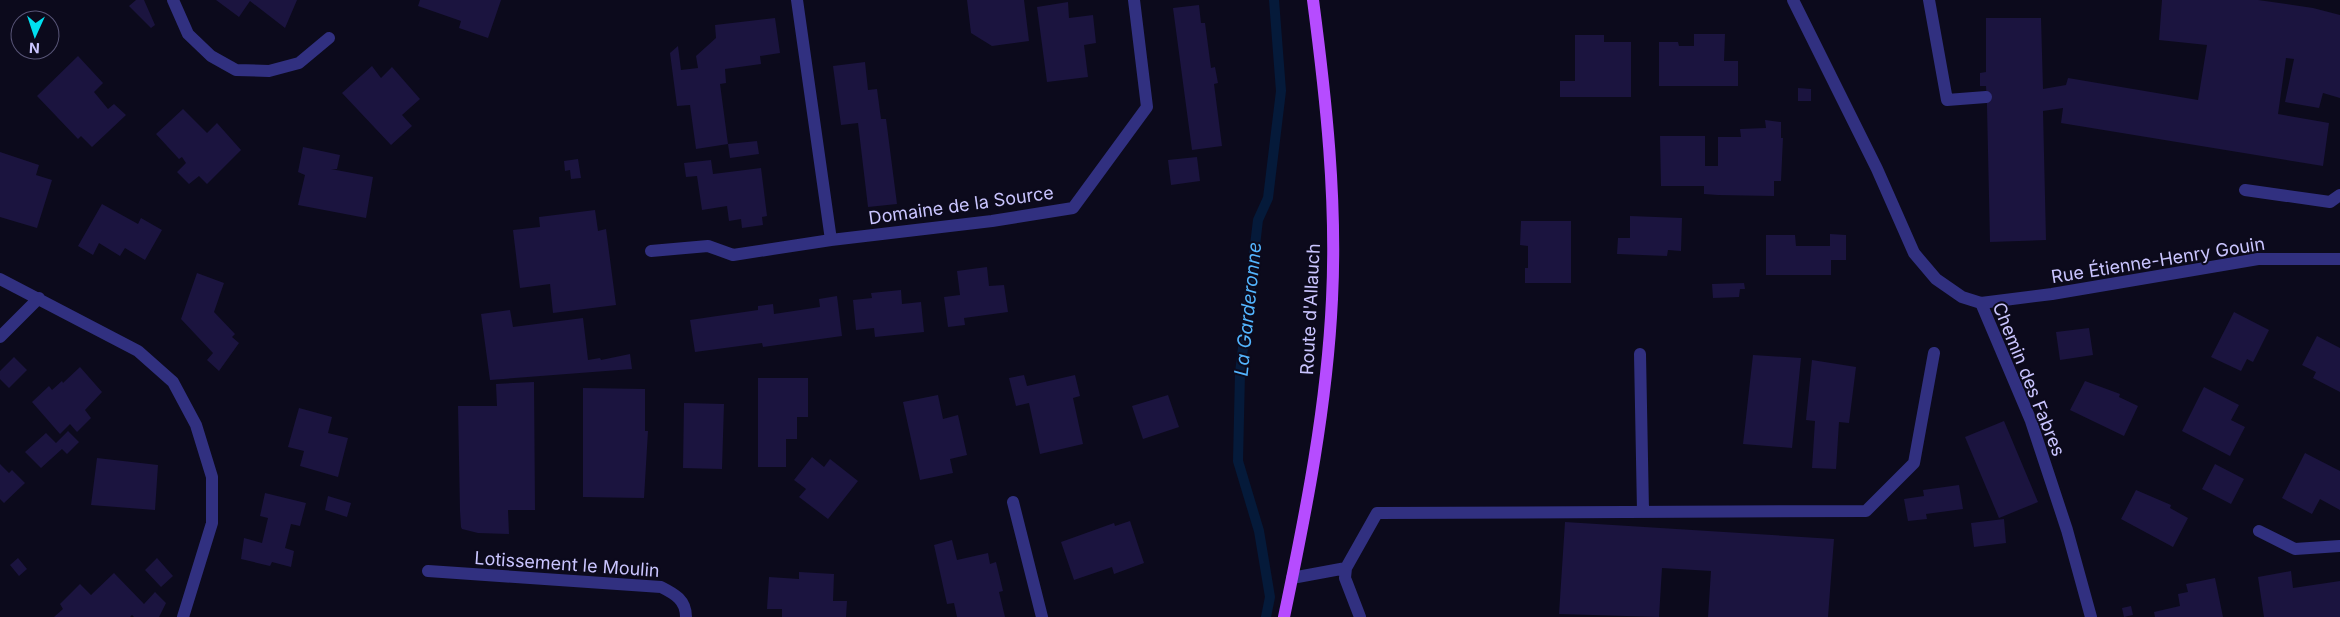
<svg xmlns="http://www.w3.org/2000/svg" width="2340" height="617" viewBox="0 0 2340 617" font-family="Inter,sans-serif">
  <style>
    .lines { fill: none; stroke-linecap: round; stroke-linejoin: round }
    .stream { stroke: #051a3a; stroke-width: 10 }
    .building { fill: #1b143f }
    .minor { stroke: #313080; stroke-width: 12 }
    .major { stroke: #b64cff; stroke-width: 12 }
    .labels { text-anchor: middle; dominant-baseline: central; stroke-width: 4; stroke-linejoin: round; paint-order: stroke }
    .street-label { font-size: 18px; fill: #cac5ff; stroke: #0c0a1c }
    .water-label { font-size: 19px; font-style: italic; fill: #53b5ff; stroke: #0c0a1c }
  </style>
  <rect width="100%" height="100%" fill="#0c0a1c"/>
  <g class="lines">
    <path class="stream" d="M1266 617 1270 597 1259 531 1238 461 1240 373 1258 220 1268 198 1281 91 1274 0"/>
  </g>
  <path class="building" d="M136 0H144L155 25 151 28 129 6Z
    M216 0H297L285 28 250 1 239 17Z
    M420 0H501L488 38 459 28 461 21 418 6Z
    M967 0H1024L1029 41 992 46 971 33Z
    M2162 0H2258L2313 8 2340 15V98L2323 93 2319 108 2285 102 2294 59 2286 58 2278 114 2329 123 2323 166 2061 123 2063 108 2043 111 2046 240 1990 242 1987 106 1986 86H1980V73L1986 72V18H2041L2043 89 2066 85 2068 78 2198 100 2207 45 2159 40Z
    M1068 2 1069 18 1093 15 1096 43 1084 45 1088 77 1047 82 1037 7Z
    M1199 5 1201 23H1205L1211 68 1215 67 1218 83 1214 84 1222 146 1192 150 1173 8Z
    M775 18 780 53 760 56 761 64 725 69 726 83 720 84 728 144 757 141 759 154 730 158 728 144 696 149 690 105 677 106 670 53 678 46 681 70 698 68 696 56 716 38 715 25Z
    M1694 34H1725L1724 61H1738V86H1659V42H1678L1679 46H1694Z
    M1575 35H1604V42H1631V97H1560V81H1575Z
    M78 56 103 83 94 92 108 109 114 104 126 115 92 147 81 136 78 139 37 96Z
    M865 62 868 90 877 89 881 119H886L897 204 868 207 858 123 841 125 833 66Z
    M372 66 381 78 392 67 420 99 402 115 412 126 391 145 342 93Z
    M1798 88 1811 89V101H1798Z
    M183 109 207 133 217 123 241 150 207 184 199 176 189 184 177 172 186 163 182 157 179 159 156 134Z
    M1765 120 1781 122V138H1783L1781 181H1774V196L1718 195 1704 194V186H1661L1660 136H1705V166H1718V137H1741L1740 129 1766 128Z
    M303 147 340 155 337 169H331L373 177 366 218 298 205 305 175 298 172Z
    M0 152 39 165 36 175 52 180 37 228 0 217Z
    M1197 157 1200 181 1171 185 1168 160Z
    M578 159 581 178 571 179 570 170 565 171 564 161Z
    M711 160 713 174 761 168 767 216 762 217 763 225 742 228 741 219 729 221 727 206 702 210 697 176 686 177 684 163Z
    M102 204 138 224 141 218 162 230 145 260 125 248 120 256 99 243 93 255 78 246Z
    M595 210 598 231 606 229 616 305 553 313 550 284 520 288 513 230 540 227 539 217Z
    M1630 216 1682 218 1681 251 1668 250 1667 256 1617 254 1618 238H1630Z
    M1521 221H1571V283H1525V268H1528V246L1520 245Z
    M1830 234 1846 235V260H1831V275H1766V235H1795L1796 246H1830Z
    M987 267 989 286 1004 285 1008 312 964 318 965 325 948 327 944 297 960 295 957 271Z
    M197 273 224 283 214 312 235 334 232 337 239 343 219 371 207 360 213 353 181 319Z
    M1744 283 1745 289H1740L1739 297 1713 298 1712 284Z
    M901 290 902 304 921 302 924 332 875 337 874 328 856 330 853 300 872 298 871 293Z
    M837 296 842 336 763 347 762 343 695 352 690 320 758 310V306L773 304 774 314 820 307 819 299Z
    M510 310 513 327 583 318 588 360 600 358 601 360 630 354 632 369 490 380 481 314Z
    M2234 312 2269 330 2253 362 2247 359 2241 371 2211 357Z
    M2089 328 2093 355 2060 360 2056 332Z
    M2317 336 2340 348V392L2313 378 2316 372 2302 365Z
    M1753 355 1801 358 1792 448 1743 444Z
    M14 357 27 370 9 388 0 379V371Z
    M1812 360 1856 367 1849 423 1839 422 1836 469 1812 468 1815 421 1806 420Z
    M80 367 102 392 85 410 91 418 77 432 70 424 60 434 32 402 49 386 52 390 62 381 63 383Z
    M1024 375 1027 386 1075 375 1080 396 1073 398 1083 444 1040 454 1029 403 1016 406 1009 378Z
    M758 378H808V417H797V439H786V467H758Z
    M2085 381 2120 394 2119 397 2138 406 2124 436 2070 410Z
    M534 382 535 510H508L509 534 478 533 462 529 461 527 460 511 458 406H497L496 384Z
    M2204 387 2239 405 2231 420 2245 427 2230 456 2182 431Z
    M583 388 645 389V431H648L644 498 583 497Z
    M938 395 943 419 958 415 967 455 950 459 953 473 920 480 903 402Z
    M1168 395 1179 427 1143 439 1132 406Z
    M684 403 724 404 722 469 683 468Z
    M299 408 332 417 328 433 348 438 338 477 300 466 304 451 288 447Z
    M2004 421 2038 502 1999 518 1965 437Z
    M68 431 79 442 67 454 62 449 41 468 25 452 46 433 56 443Z
    M2305 453 2340 471V510L2320 499 2312 514 2282 498Z
    M812 457 824 467 830 459 858 481 828 519 799 497 806 489 794 480Z
    M97 458 158 465 155 510 91 505Z
    M0 464 9 473 12 470 25 483 4 503 0 499Z
    M2215 464 2244 479 2231 504 2202 489Z
    M1959 485 1963 509 1926 514 1927 519 1908 521 1904 499 1924 496 1923 490Z
    M2136 490 2171 505 2170 508 2188 518 2173 547 2121 519Z
    M265 493 306 503 300 526 291 524 285 548 294 551 291 567 272 562 270 566 241 559 244 538 262 543 268 518 260 516Z
    M328 496 351 503 347 517 325 510Z
    M2004 519 2006 543 1974 547 1971 523Z
    M1130 521 1144 563 1114 574 1112 567 1074 580 1061 542 1114 523 1115 526Z
    M1565 522 1834 539 1828 617H1708L1711 571 1662 568 1659 617 1559 614Z
    M952 540 957 560 988 553 990 564 996 562 1003 591 999 592 1005 617H957L954 603 947 604 934 545Z
    M18 558 27 569 19 576 10 565Z
    M157 558 173 576 161 587 145 570Z
    M2291 571 2293 588 2340 581V617H2264L2258 577Z
    M799 572 834 574 833 601H847L846 617H782V609H767L769 577 799 579Z
    M114 573 144 604 155 592 166 603 159 617H134L132 615 130 617H54L63 609 60 604 80 584 91 595Z
    M2215 578 2223 617H2155L2154 612 2180 606 2178 594 2188 592 2186 584Z
    M2131 606 2133 615 2124 617 2122 608Z"/>
  <g class="lines">
    <path class="minor" d="M173 0 188 34 211 56 236 70 269 71 299 63 329 38
      M797 0 831 240 992 221 1073 208 1147 107 1134 0
      M1793 0 1877 169 1914 253 1936 279 1962 297 1981 303 2031 421 2067 530 2091 617
      M1929 0 1947 100 1986 97
      M2245 190 2330 202 2340 195
      M651 251 708 246 733 255 831 240
      M0 279 138 351 173 382 196 425 212 477V523L183 617
      M1981 303 2052 294 2258 259H2340
      M0 337 39 298
      M1640 354 1643 511
      M1013 502 1042 617
      M2259 531 2295 549 2340 546
      M1346 568 1345 578 1360 617
      M428 571 661 587C675 594 686 600 686 617
      M1292 578 1346 568 1377 513 1866 511 1914 463 1934 353"/>
    <path class="major" d="M1284 617C1306 512 1327 406 1332 299 1337 199 1326 99 1313 0"/>
  </g>
  <g class="labels">
    <g class="street-label">
      <text transform="translate(961 205) rotate(-8)">Domaine de la Source</text>
      <text transform="translate(2158 260) rotate(-9)">Rue Étienne-Henry Gouin</text>
      <text transform="translate(1310 309) rotate(-87)">Route d'Allauch</text>
      <text transform="translate(2029 379) rotate(68)">Chemin des Fabres</text>
      <text transform="translate(567 564) rotate(4)">Lotissement le Moulin</text>
    </g>
    <g class="water-label">
      <text transform="translate(1248 309) rotate(-84)">La Garderonne</text>
    </g>
  </g>
  <g transform="translate(35 35) rotate(183)"><circle r="24" fill="#0c0a1c" stroke="#585577"/>
  <path d="M0-4L9 19L0 12L-9 19Z" fill="#00e0f0"/>
  <text y="-8" font-size="14" font-weight="bold" text-anchor="middle" fill="#cac5ff">N</text>
  </g>
</svg>
